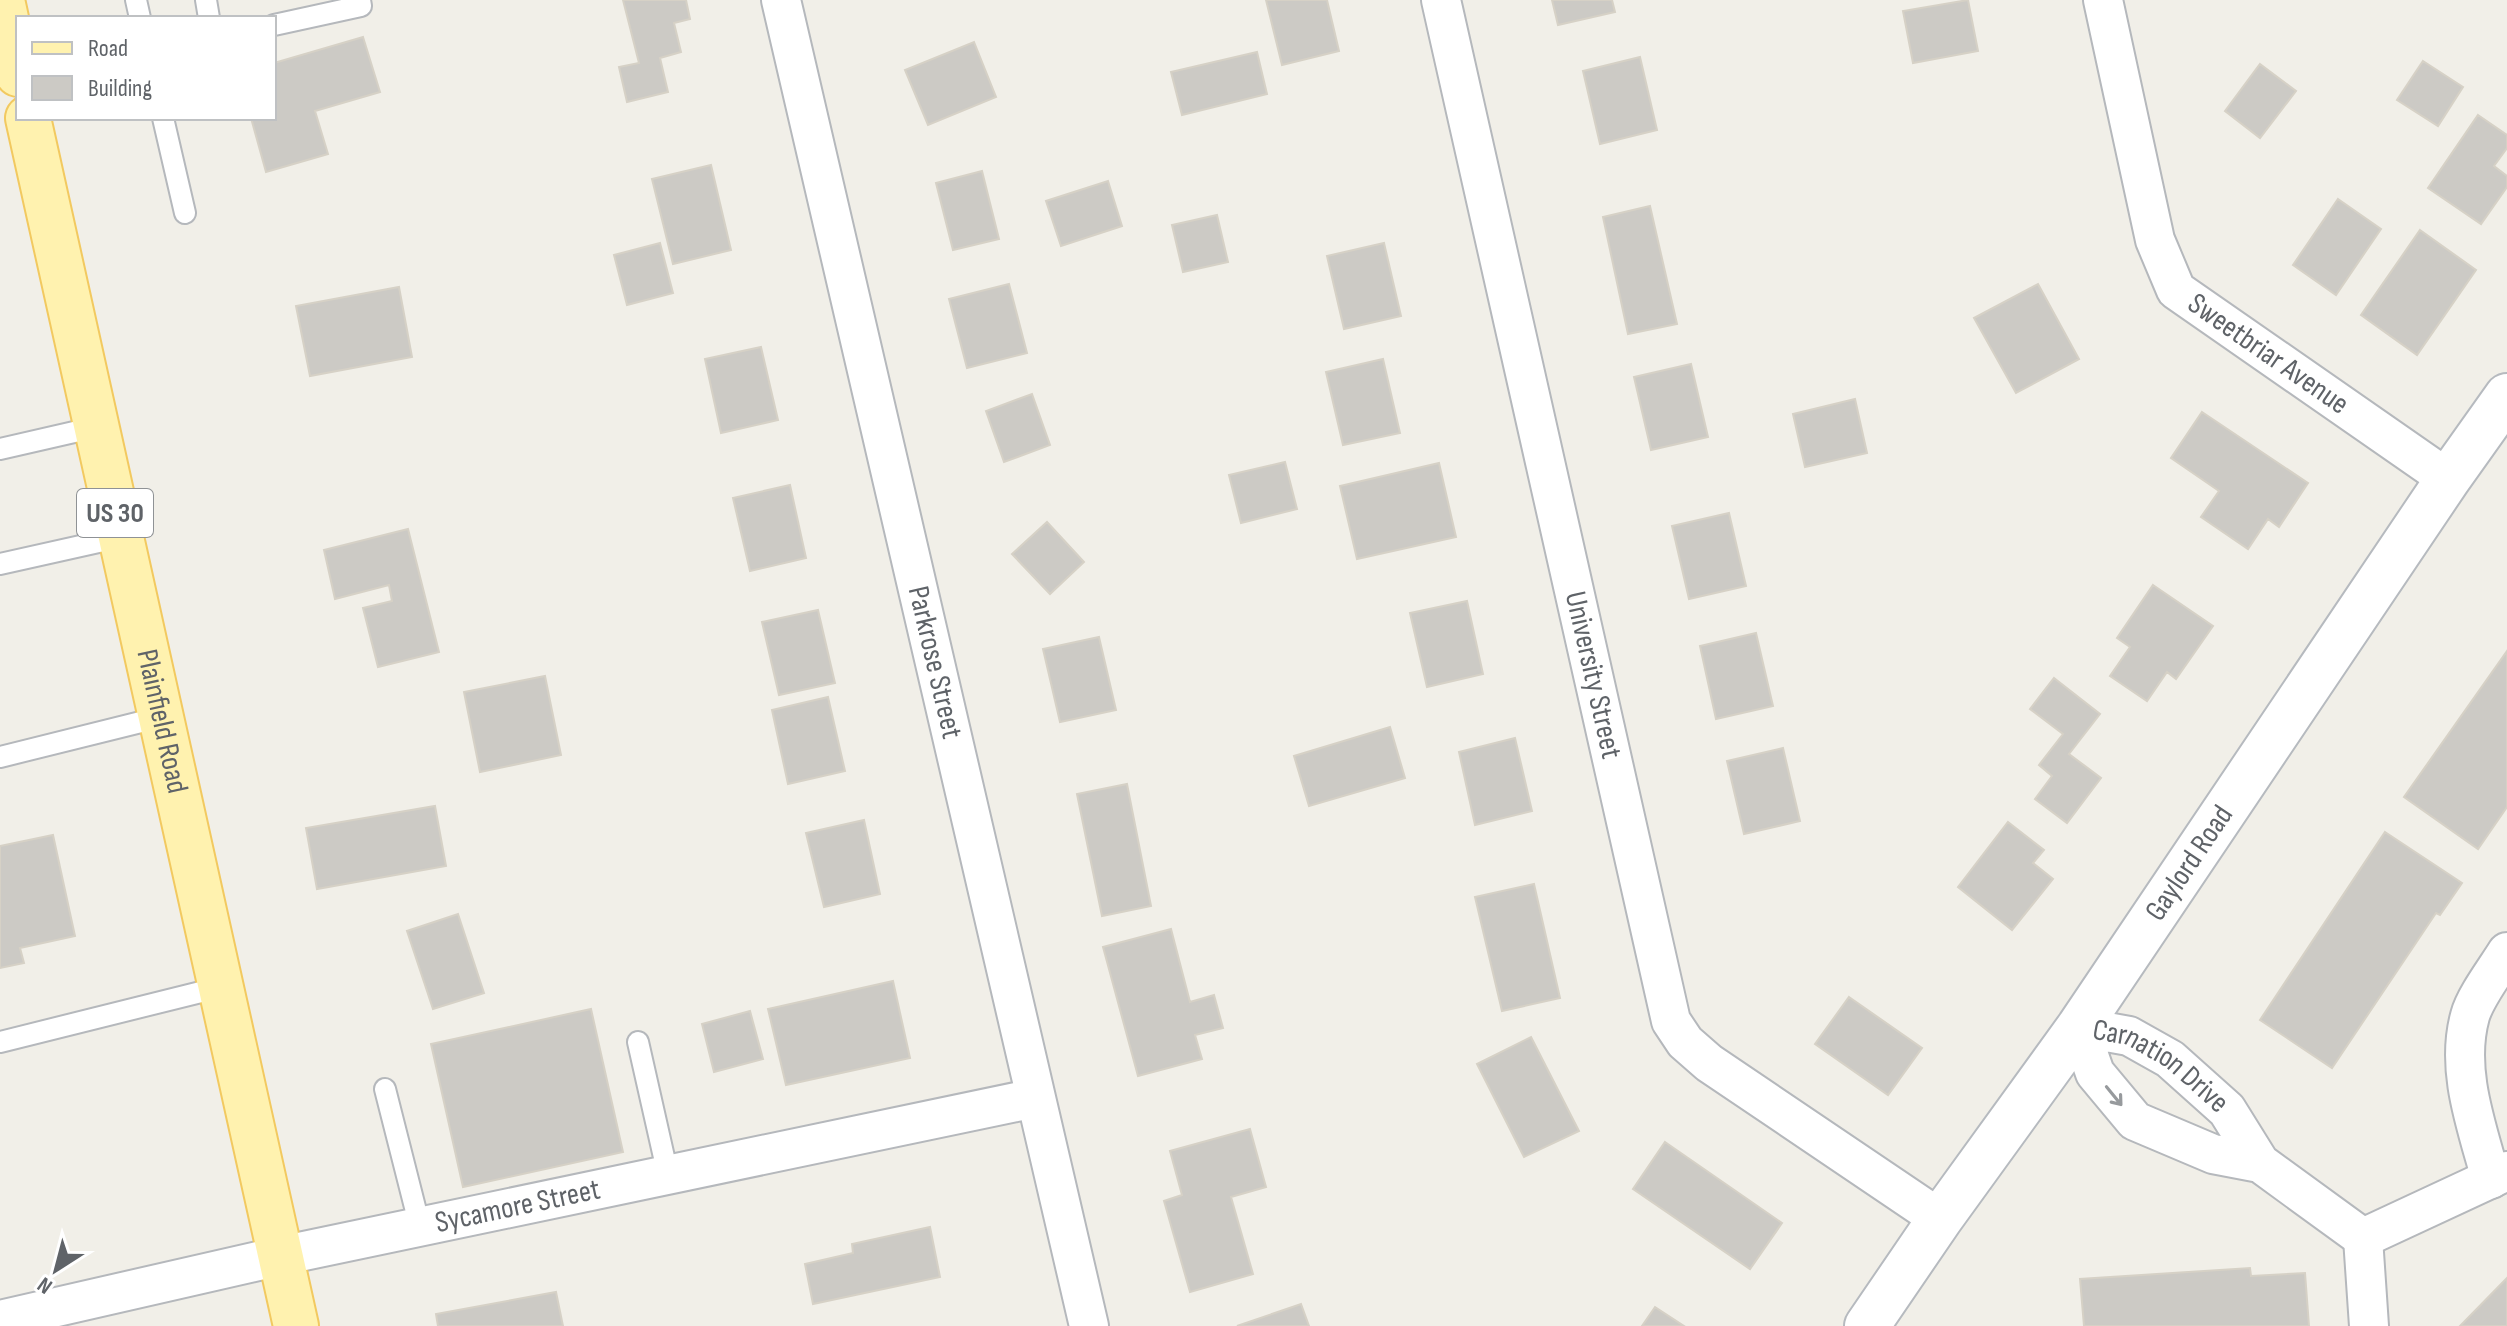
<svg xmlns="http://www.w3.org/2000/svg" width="2507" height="1326" viewBox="0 0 2507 1326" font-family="'Sofia Sans Condensed',sans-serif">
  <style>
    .building { fill: #cccac5; stroke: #d6d1c6; stroke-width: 2 }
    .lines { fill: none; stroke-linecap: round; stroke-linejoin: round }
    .lane-casing { stroke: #b5b8bc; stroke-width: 24 }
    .street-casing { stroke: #b5b8bc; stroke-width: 42 }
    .secondary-casing { stroke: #b6babf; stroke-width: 48 }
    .primary-casing { stroke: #f2c960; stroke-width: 48 }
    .lane { stroke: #fff; stroke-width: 20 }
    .street { stroke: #fff; stroke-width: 38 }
    .secondary { stroke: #fff; stroke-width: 44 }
    .primary { stroke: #fff2af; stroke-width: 44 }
    .oneway { stroke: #979a9d }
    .labels { text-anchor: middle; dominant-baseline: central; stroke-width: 6; stroke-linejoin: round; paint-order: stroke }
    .shield { fill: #fff; stroke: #8f9295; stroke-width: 2 }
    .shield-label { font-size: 28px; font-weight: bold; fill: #5f6368 }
    .street-label { font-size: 30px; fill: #5f6368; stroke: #fff }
  </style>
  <rect width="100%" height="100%" fill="#f1efe8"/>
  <path class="building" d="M623 0H686L690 19 674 23 681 52 660 58 668 92 627 102 619 67 639 63Z
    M1266 0H1327L1339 51 1282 65Z
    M1552 0H1612L1615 12 1558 25Z
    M1968 0 1978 51 1913 63 1903 11Z
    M363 37 380 92 315 111 328 154 266 172 251 118H274V63Z
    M974 42 996 97 928 125 905 70Z
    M1257 52 1267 94 1182 115 1171 72Z
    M1640 57 1657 130 1600 144 1583 71Z
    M2423 61 2463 87 2438 126 2397 100Z
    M2260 64 2296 91 2260 138 2225 111Z
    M2478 115 2507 135V148L2494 166 2507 176V187L2481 224 2428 188Z
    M711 165 731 250 673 264 652 179Z
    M982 171 999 239 953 250 936 183Z
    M1108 181 1122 226 1061 246 1046 201Z
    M2338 199 2381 229 2336 295 2293 265Z
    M1650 206 1677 324 1628 334 1603 217Z
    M1217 215 1228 262 1183 272 1172 225Z
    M2420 230 2476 270 2417 355 2361 315Z
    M660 243 673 293 627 305 614 255Z
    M1384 243 1401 316 1344 329 1327 256Z
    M1009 284 1027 353 967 368 949 299Z
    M2038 284 2079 359 2016 393 1974 318Z
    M399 287 412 357 310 376 296 306Z
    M761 347 778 420 721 433 705 359Z
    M1383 359 1400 433 1343 445 1326 372Z
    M1691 364 1708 437 1651 450 1634 377Z
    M1032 394 1050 445 1004 462 986 411Z
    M1855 399 1867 453 1805 467 1793 414Z
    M2202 412 2308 483 2279 527 2268 519 2248 549 2201 517 2219 491 2171 458Z
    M1285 462 1297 509 1241 523 1229 475Z
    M1439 463 1456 537 1357 559 1340 486Z
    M790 485 806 558 750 571 733 498Z
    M1729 513 1746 586 1689 599 1672 526Z
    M1047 522 1084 562 1050 594 1012 554Z
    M408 529 439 652 378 667 363 608 392 601 389 585 335 599 324 550Z
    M2153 585 2213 626 2176 679 2167 672 2147 701 2110 676 2130 647 2117 638Z
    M1467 601 1483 674 1427 687 1410 613Z
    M818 610 835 683 779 695 762 622Z
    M1756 633 1773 706 1716 719 1700 646Z
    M1099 637 1116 710 1060 722 1043 649Z
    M2507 651V807L2478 849 2404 797Z
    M545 676 561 755 480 772 464 692Z
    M2054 678 2100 714 2069 754 2101 778 2067 823 2035 799 2052 776 2039 765 2063 734 2030 709Z
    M828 697 845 771 788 784 772 710Z
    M1390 727 1405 778 1309 806 1294 756Z
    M1515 738 1532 811 1475 825 1459 752Z
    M1783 748 1800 821 1744 834 1727 761Z
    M1127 784 1151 906 1102 916 1077 794Z
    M435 806 446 866 317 889 306 828Z
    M864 820 880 894 824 907 806 833Z
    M2008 822 2044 850 2033 863 2053 879 2012 930 1958 887Z
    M2385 832 2462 883 2440 915 2436 913 2332 1068 2260 1020Z
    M53 835 75 936 20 948 24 963 0 968V846Z
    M1534 884 1560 998 1502 1011 1475 897Z
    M458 914 484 993 433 1009 407 931Z
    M1171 929 1190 1002 1214 995 1223 1028 1195 1035 1202 1059 1138 1076 1103 947Z
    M893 981 910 1058 786 1085 768 1009Z
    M1849 997 1922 1048 1888 1095 1815 1044Z
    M591 1009 623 1152 463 1187 431 1044Z
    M750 1011 763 1059 714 1072 702 1024Z
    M1531 1037 1579 1131 1524 1157 1477 1064Z
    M1250 1129 1266 1187 1231 1197 1253 1274 1190 1292 1164 1201 1182 1195 1170 1151Z
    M1665 1142 1782 1223 1750 1269 1633 1189Z
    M930 1227 940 1277 813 1304 805 1264 853 1253 852 1244Z
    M2250 1268 2251 1276 2305 1273 2309 1326H2084L2080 1279Z
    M2507 1278V1326H2460Z
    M556 1292 563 1326H438L436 1314Z
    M1301 1304 1309 1326H1237Z
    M1655 1307 1684 1326H1642Z"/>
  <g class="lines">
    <defs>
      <path id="lane" d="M136 0 140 18
        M206 0 209 18
        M274 25 361 6 360 0
        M163 118 185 213
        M0 449 96 427
        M0 564 121 537
        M0 757 161 717
        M0 1042 221 987
        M638 1042 668 1175
        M385 1089 420 1227"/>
      <g id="street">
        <path id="s1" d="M781 0 1089 1326"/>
        <path id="s2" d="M1441 0 1671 1021 1685 1042 1709 1063 1940 1219"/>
        <path id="s3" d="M2103 0 2155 240 2176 290 2448 479"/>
        <path id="s4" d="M2260 1163 2213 1154 2135 1121 2095 1073 2079 1027 2129 1036 2170 1059 2227 1110 2260 1163 2363 1238 2507 1171"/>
        <path d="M2491 1179C2477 1127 2455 1070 2470 1016 2475 997 2496 970 2507 952"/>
        <path d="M2363 1238 2369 1326"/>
        <path id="s5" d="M0 1320 280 1256 1035 1098"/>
      </g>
      <g id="secondary">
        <path id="s6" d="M1867 1326 1940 1219 2079 1027 2448 479 2507 396"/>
      </g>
      <g id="primary">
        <path d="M2 0 18 74"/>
        <path id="s7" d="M28 118 296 1326"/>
      </g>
    </defs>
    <use href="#lane" class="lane-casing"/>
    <use href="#street" class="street-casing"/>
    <use href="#secondary" class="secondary-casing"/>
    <use href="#primary" class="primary-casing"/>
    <use href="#lane" class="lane"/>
    <use href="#street" class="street"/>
    <use href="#secondary" class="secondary"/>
    <use href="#primary" class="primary"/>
  </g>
  <defs><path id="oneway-shaft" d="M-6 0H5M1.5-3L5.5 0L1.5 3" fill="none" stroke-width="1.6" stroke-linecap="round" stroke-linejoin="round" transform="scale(2)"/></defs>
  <use class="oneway" href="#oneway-shaft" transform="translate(2114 1096) rotate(51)"/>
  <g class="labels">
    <rect class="shield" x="77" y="489" width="76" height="48" rx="6"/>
    <g class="shield-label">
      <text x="115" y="513">US 30</text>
    </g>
    <g class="street-label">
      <text stroke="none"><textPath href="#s3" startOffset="412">Sweetbriar Avenue</textPath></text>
      <text stroke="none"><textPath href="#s1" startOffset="680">Parkrose Street</textPath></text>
      <text stroke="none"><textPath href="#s2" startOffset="692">University Street</textPath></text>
      <text stroke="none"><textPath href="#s7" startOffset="618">Plainfield Road</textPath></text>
      <text stroke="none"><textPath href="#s6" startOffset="564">Gaylord Road</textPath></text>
      <text stroke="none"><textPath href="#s4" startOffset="336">Carnation Drive</textPath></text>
      <text stroke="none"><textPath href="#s5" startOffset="530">Sycamore Street</textPath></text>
    </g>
  </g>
  <rect x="16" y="16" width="260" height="104" fill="#ffffff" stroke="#bfc1c3" stroke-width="2"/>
  <rect x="32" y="42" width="40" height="12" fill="#fff2af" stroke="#bfc1c3" stroke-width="2"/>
  <text x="88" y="56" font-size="24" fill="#5f6368">Road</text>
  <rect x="32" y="76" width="40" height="24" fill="#cccac5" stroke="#bfc1c3" stroke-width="2"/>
  <text x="88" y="96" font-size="24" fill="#5f6368">Building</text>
  <g transform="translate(56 1270) rotate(216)" stroke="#ffffff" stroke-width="6" paint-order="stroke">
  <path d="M0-6L14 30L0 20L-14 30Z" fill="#5f6368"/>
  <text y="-12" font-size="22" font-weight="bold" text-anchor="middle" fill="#5f6368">N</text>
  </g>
</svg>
